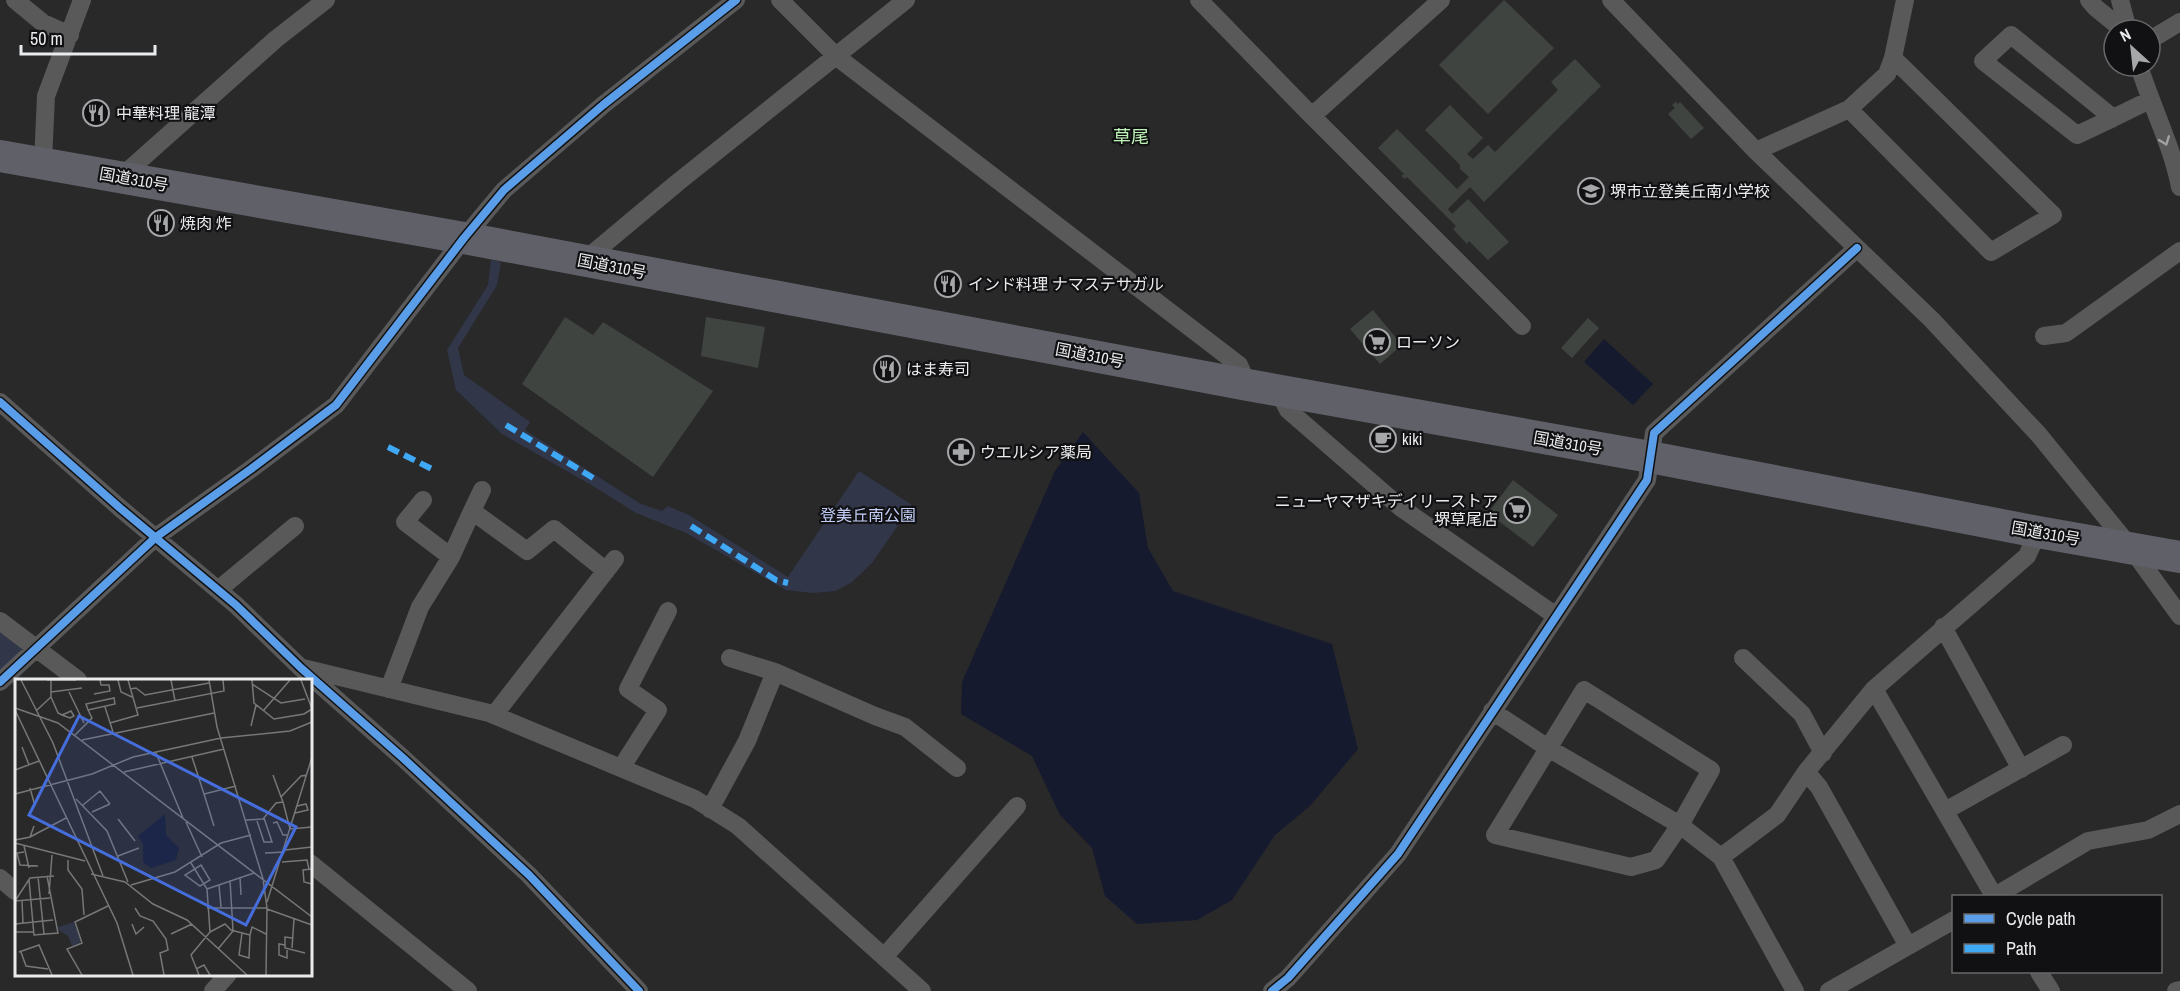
<svg xmlns="http://www.w3.org/2000/svg" width="2180" height="991" viewBox="0 0 2180 991" font-family="'Archivo Narrow','Noto Sans JP',sans-serif">
  <style>
    .green { fill: #313649 }
    .water { fill: #151a2e }
    .building { fill: #404440 }
    .lines { fill: none; stroke-linecap: round; stroke-linejoin: round }
    .minor { stroke: #59595a; stroke-width: 18 }
    .trunk { stroke: #5f6068; stroke-width: 32 }
    .quiet { stroke: #3fa9f5; stroke-width: 6; stroke-dasharray: 12 6; stroke-linecap: butt }
    .cycleway-casing { stroke: #111113; stroke-width: 11 }
    .cycleway { stroke: #5a9eea; stroke-width: 8 }
    .oneway { stroke: #a2a2a4 }
    .labels { text-anchor: middle; dominant-baseline: central; stroke-width: 4.5; stroke-linejoin: round; paint-order: stroke }
    .poi-label { font-size: 16px; fill: #eaebed; stroke: #111113; text-anchor: start }
    .street-label { font-size: 16px; fill: #eaebed; stroke: #111113 }
    .park-label { font-size: 16px; fill: #c3cef8; stroke: #111113 }
    .neighbourhood-label { font-size: 18px; fill: #bef4b6; stroke: #111113 }
    .inset-road { fill: none; stroke: #767778; stroke-width: 1.5 }
    .view { fill: #466ddc; fill-opacity: 0.15; stroke: #466ddc; stroke-width: 3 }
    .inset-edge { fill: none; stroke: #eaebed; stroke-width: 3 }
  </style>
  <rect width="100%" height="100%" fill="#29292a"/>
  <path class="green" d="M491 260 501 262 497 285 458 348 464 375 530 422 525 430 641 504 662 511 668 506 689 515 788 577 859 471 912 505 872 563 852 582 836 591 813 593 786 590 686 533 636 513 593 486 502 434 456 390 447 350 488 285Z
    M0 627 24 647 0 676Z"/>
  <path class="water" d="M1604 339 1653 384 1633 405 1584 362Z
    M1083 432 1139 493 1148 548 1173 591 1332 644 1358 749 1310 806 1275 835 1232 900 1197 920 1137 924 1105 896 1092 848 1060 815 1032 756 961 714 962 682 1055 471Z"/>
  <path class="building" d="M1504 0 1554 48 1488 114 1439 65Z
    M1575 59 1601 86 1484 202 1470 187 1448 209 1452 214 1468 199 1509 242 1488 260 1469 241 1467 244 1453 229 1456 226 1407 177 1405 179 1401 176 1404 174 1378 148 1397 129 1457 189 1469 177 1460 169V165L1425 130 1450 105 1483 138 1467 154 1473 159 1488 145 1495 152 1558 90 1551 82Z
    M1676 102 1678 104 1680 102 1704 128 1691 139 1668 114 1675 108 1672 105Z
    M1373 310 1402 345 1380 364 1350 329Z
    M565 317 593 335 603 322 713 391 653 477 522 384Z
    M706 317 765 327 758 368 701 356Z
    M1588 318 1599 328 1572 358 1561 348Z
    M1513 480 1558 515 1533 547 1488 513Z"/>
  <g class="lines">
    <path class="minor" d="M15 0 43 23 70 35
      M780 0 837 57 1239 365 1248 385
      M1199 0 1312 116
      M1441 0 1312 116 1522 326
      M1611 0 1756 151 1932 320 2039 435 2131 548 2180 616
      M2089 0 2096 8 2123 30
      M2120 0 2128 30
      M2150 40 2180 22
      M2139 66C2152 107 2172 146 2180 187
      M1849 109 1991 252 2053 215 1893 58
      M2113 118 2077 135 1983 61 2011 35 2113 118 2150 100
      M1756 151 1849 109 1887 74 1893 58 1905 0
      M43 162 46 96 82 0
      M121 177 276 39 326 0
      M585 260 677 183 906 0
      M2044 336 2066 333 2180 251
      M1278 390 1288 410 1400 507 1556 616
      M0 402 120 508 236 605 301 668 403 758 529 875 639 991
      M423 500 405 522 451 557
      M472 511 482 490
      M218 590 295 526
      M0 621 78 680
      M1943 627 2021 769
      M730 658 775 672 875 716 905 727 957 768
      M1743 658 1802 714 1823 753
      M303 668 489 713 695 799 738 826 922 991
      M0 682 156 537 251 469 336 405 464 238 504 190 603 105 736 0
      M389 689 420 607 451 557 472 511 527 551 554 529 606 571
      M1874 689 1994 896
      M1584 690 1711 770 1680 825 1656 860 1631 867 1495 835Z
      M1492 711 1548 748 1680 825 1721 857 1795 991
      M494 715 615 559
      M621 768 658 710 628 689 668 611
      M1806 772 1819 787 1908 946
      M710 809 747 741 775 672
      M1945 811 2063 745
      M1721 857 1777 815 1806 772 1874 689 2027 556 2038 532
      M310 863 468 991
      M0 878 15 891
      M1995 896 2088 841 2148 830 2180 814
      M884 957 1017 806
      M2039 972 2051 991
      M213 991 228 974
      M1272 991 1288 978 1398 854 1647 480 1654 433 1857 248
      M1829 991 1954 920
      M2176 991 2180 990"/>
    <path class="trunk" d="M0 156 464 238 1248 385 1650 457 2038 532 2180 557"/>
    <path class="quiet" d="M506 425 598 481
      M388 447 434 470
      M691 526 776 580 788 583"/>
    <defs>
      <path id="cycleway" d="M0 402 120 508 236 605 301 668 403 758 529 875 639 991
        M0 682 156 537 251 469 336 405 464 238 504 190 603 105 736 0
        M1272 991 1288 978 1398 854 1647 480 1654 433 1857 248"/>
    </defs>
    <use href="#cycleway" class="cycleway-casing"/>
    <use href="#cycleway" class="cycleway"/>
  </g>
  <defs><path id="oneway-chevron" d="M-2-3.5L2.5 0L-2 3.5" fill="none" stroke-width="1.6" stroke-linecap="round" stroke-linejoin="round" transform="scale(1.5)"/></defs>
  <use class="oneway" href="#oneway-chevron" transform="translate(2165 141) rotate(69)"/>
  <defs>
    <symbol id="restaurant-ring" viewBox="-11 -11 22 22"><circle r="9.5" fill="#111113" stroke="#a6a7a9" stroke-width="1.5"/><path d="M-5-6h1v4h1v-4h1v4h1v-4h1v5L-1.5 .5V6h-2V.5L-5-1ZM5-6V6H3V1.5H1.5Q1.5-4 5-6Z" fill="#a6a7a9"/></symbol>
    <symbol id="school-ring" viewBox="-11 -11 22 22"><circle r="9.5" fill="#111113" stroke="#a6a7a9" stroke-width="1.5"/><path d="M0-5L7-2L0 1L-7-2ZM-4 1L0 2.5L4 1V4Q0 6-4 4Z" fill="#a6a7a9"/></symbol>
    <symbol id="supermarket-ring" viewBox="-11 -11 22 22"><circle r="9.5" fill="#111113" stroke="#a6a7a9" stroke-width="1.5"/><path d="M-6-5.5h2.5l.6 2H6L4.5 2H-2.5L-4.4-4H-6ZM-1.5 3.2a1.3 1.3 0 1 0 .1 0ZM3 3.2a1.3 1.3 0 1 0 .1 0Z" fill="#a6a7a9"/></symbol>
    <symbol id="cafe-ring" viewBox="-11 -11 22 22"><circle r="9.5" fill="#111113" stroke="#a6a7a9" stroke-width="1.5"/><path d="M-5.5-4.5H6V0H3Q3 3.5 0 3.5H-2.5Q-5.5 3.5-5.5 0ZM3-3.2v2h1.7v-2ZM-6 4.5H4V6H-6Z" fill="#a6a7a9"/></symbol>
    <symbol id="pharmacy-ring" viewBox="-11 -11 22 22"><circle r="9.5" fill="#111113" stroke="#a6a7a9" stroke-width="1.5"/><path d="M-2-6h4v4h4v4h-4v4h-4v-4h-4v-4h4Z" fill="#a6a7a9"/></symbol>
  </defs>
  <g fill-rule="evenodd">
    <use href="#restaurant-ring" x="81" y="98" width="30" height="30"/>
    <use href="#school-ring" x="1576" y="176" width="30" height="30"/>
    <use href="#restaurant-ring" x="146" y="208" width="30" height="30"/>
    <use href="#restaurant-ring" x="933" y="269" width="30" height="30"/>
    <use href="#supermarket-ring" x="1362" y="327" width="30" height="30"/>
    <use href="#restaurant-ring" x="872" y="354" width="30" height="30"/>
    <use href="#cafe-ring" x="1368" y="424" width="30" height="30"/>
    <use href="#pharmacy-ring" x="946" y="437" width="30" height="30"/>
    <use href="#supermarket-ring" x="1502" y="495" width="30" height="30"/>
  </g>
  <g class="labels">
    <g class="poi-label">
      <text x="116" y="113">中華料理 龍潭</text>
      <text x="1610" y="191">堺市立登美丘南小学校</text>
      <text x="180" y="223">焼肉 炸</text>
      <text x="968" y="284">インド料理 ナマステサガル</text>
      <text x="1396" y="342">ローソン</text>
      <text x="906" y="369">はま寿司</text>
      <text x="1402" y="439">kiki</text>
      <text x="980" y="452">ウエルシア薬局</text>
      <text x="1498" y="501" text-anchor="end">ニューヤマザキデイリーストア<tspan x="1498" dy="18">堺草尾店</tspan></text>
    </g>
    <g class="street-label">
      <text transform="translate(134 179) rotate(10)">国道310号</text>
      <text transform="translate(612 266) rotate(11)">国道310号</text>
      <text transform="translate(1090 355) rotate(11)">国道310号</text>
      <text transform="translate(1568 443) rotate(10)">国道310号</text>
      <text transform="translate(2046 533) rotate(10)">国道310号</text>
    </g>
    <g class="park-label">
      <text x="868" y="515">登美丘南公園</text>
    </g>
    <g class="neighbourhood-label">
      <text x="1131" y="136">草尾</text>
    </g>
  </g>
  <g transform="translate(15 679)">
    <rect width="297" height="297" fill="#29292a"/>
    <path d="M59 243 66 263 57 267 53 257 41 249Z" fill="#313649"/>
    <path d="M150 135 151 156 164 169 161 181 136 189 128 183V165L123 157Z" fill="#151a2e"/>
    <path class="inset-road" d="M6 1 38 64 88 197M32 1H61M103 1 106 13 117 18M156 1 160 22M194 1 202 48 248 200 252 229 251 296M237 1 239 24 259 40 289 35 297 30M286 1 297 30M237 5 266 24 290 20M115 10 121 9 130 16 194 4M36 13 67 9M54 13 69 44M79 15 95 12 94 6H86L85 1M36 18 43 34 47 36 55 39 59 37 56 32 47 36M90 28 98 53M0 29 43 44 297 238M122 29 209 12 208 1M0 31 102 244 118 296M22 31 36 18V1M248 32 275 1M95 44 123 36 113 1M236 47 241 26M60 56 77 39 73 31 71 25 99 19 100 25 73 31M67 61 199 34M7 68 14 86M141 74 168 139M177 78 189 115M0 91 24 82M109 93 209 70M258 96 266 118M15 109 20 127M0 115 77 95 118 78 206 59 275 52 297 43M61 120 92 152 113 203M268 123 275 150 297 148M68 126 85 112 95 125M77 133 95 125M280 134 293 131 291 125 282 127M103 140 120 162M231 141 248 140 261 124 268 123 266 118 286 97 292 96M242 142 249 163H257L249 139M171 143 187 178M258 144 262 143 268 156H272M199 147 189 115 221 107M15 158 51 139M0 161 15 158 19 147M0 164 70 182M9 167 14 189M270 171 297 168M9 173 2 174 5 186 23 187M250 174 270 173M103 177 124 169M53 181V191L67 210 69 236M267 183 292 181 294 190M176 184 192 210 195 253 176 276 184 296M186 186 195 201 185 207 170 196ZM297 190 288 191 289 203 297 205M76 195 110 203 138 225 172 241 232 296M23 198 29 255M225 198 226 216M14 201 19 256 43 254 32 197M116 206 160 193 206 164 236 156M204 206 206 228M192 210 239 194M34 215 37 176M0 222 15 199 39 197M0 222 35 219M7 222 8 244M252 223 297 78M120 229 125 237 138 242 151 260 153 271 145 274 149 296M192 229H252M252 230 297 246M0 245 38 241M117 245 121 255 129 248M0 253H19M195 253 210 245 216 251 235 256 234 279 224 276 227 254M156 255 177 245M235 256 237 248 251 255M277 259 270 258V269L290 274M270 266 264 265V276L272 279V269M277 269 279 240M203 270 218 252 215 201M4 273 24 266 37 296M6 273 11 287 33 290M181 290 189 286 195 296M67 296 52 270 67 264 60 243 93 227"/>
    <path class="view" d="M64 37 281 148 231 246 14 136Z"/>
    <rect width="297" height="297" class="inset-edge"/>
  </g>
  <rect x="1952" y="895" width="210" height="78" fill="#111113" stroke="#68686a" stroke-width="1.5"/>
  <rect x="1964" y="914" width="30" height="9" fill="#5a9eea" stroke="#68686a" stroke-width="1.5"/>
  <text x="2006" y="925" font-size="18" fill="#eaebed">Cycle path</text>
  <rect x="1964" y="944" width="30" height="9" fill="#3fa9f5" stroke="#68686a" stroke-width="1.5"/>
  <text x="2006" y="955" font-size="18" fill="#eaebed">Path</text>
  <g transform="translate(2132 48) rotate(333)"><circle r="28" fill="#111113" stroke="#68686a" stroke-width="1.5"/>
  <path d="M0-4.5L10 22L0 15L-10 22Z" fill="#a6a7a9"/>
  <text y="-9" font-size="16" font-weight="bold" text-anchor="middle" fill="#eaebed">N</text>
  </g>
  <path d="M21 45v9h134v-9" fill="none" stroke="#eaebed" stroke-width="3"/>
  <text x="30" y="45" font-size="18" fill="#eaebed" stroke="#111113" stroke-width="4.5" paint-order="stroke">50 m</text>
</svg>
